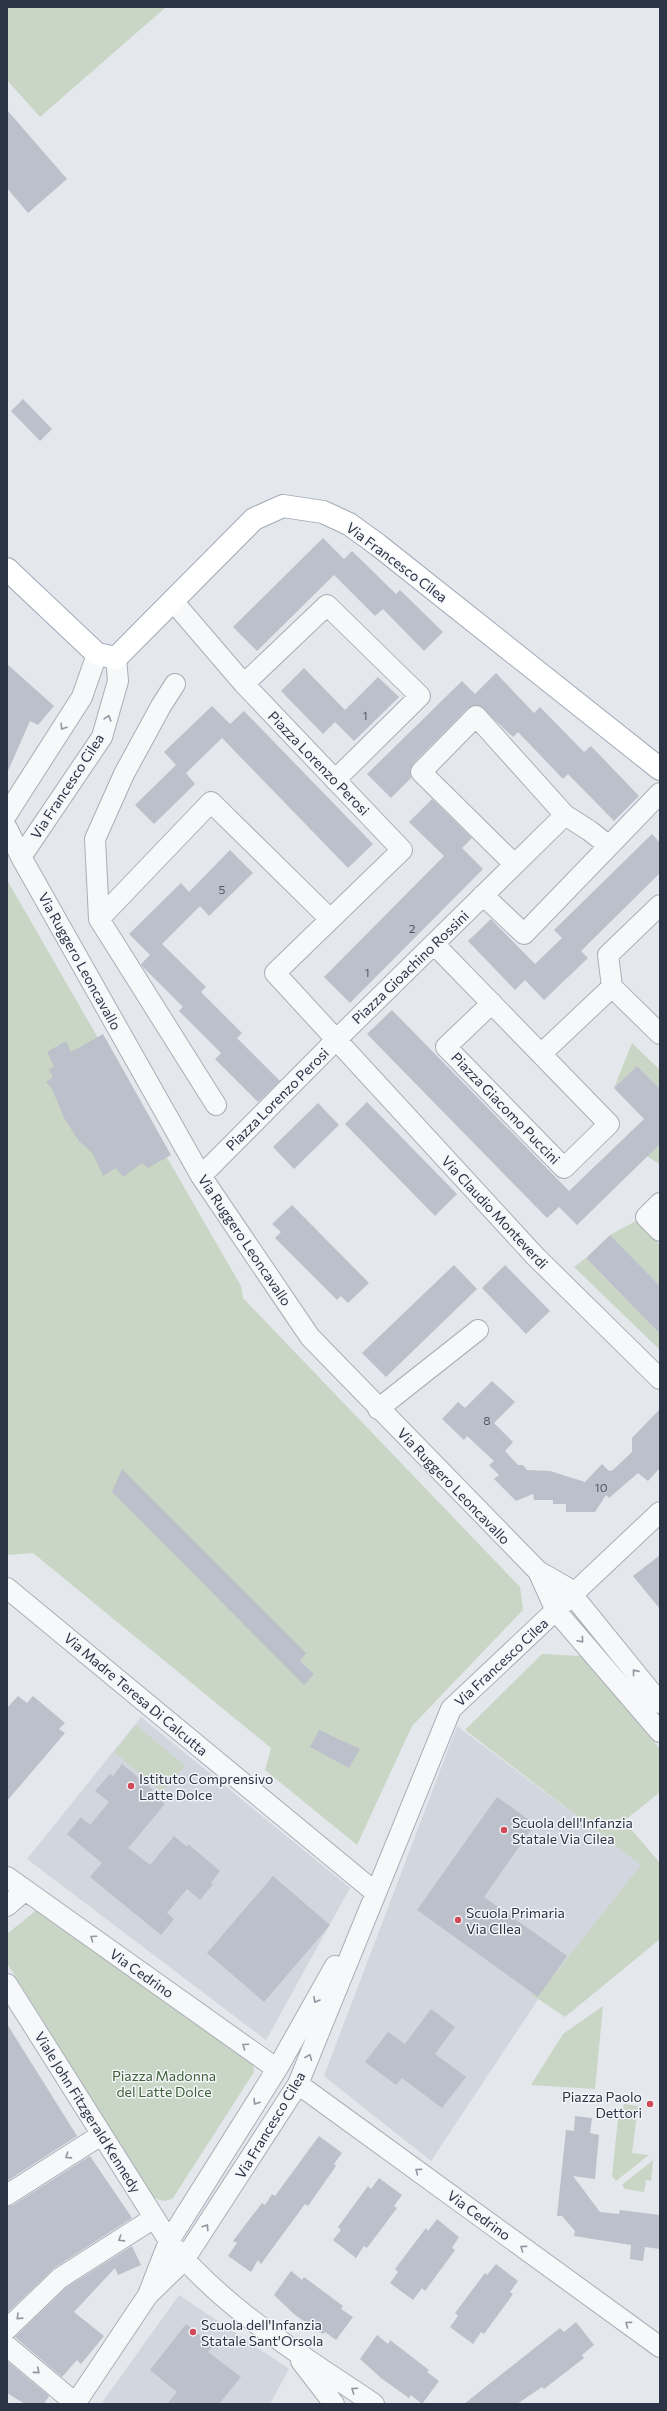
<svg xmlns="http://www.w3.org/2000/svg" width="667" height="2411" viewBox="0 0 667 2411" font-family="Commissioner,sans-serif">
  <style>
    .built { fill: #d2d6de }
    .green { fill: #c9d6c5 }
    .building { fill: #bbc0ca }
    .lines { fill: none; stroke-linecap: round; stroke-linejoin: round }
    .minor-casing { stroke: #a9aeb7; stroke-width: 22 }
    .major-casing { stroke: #a3abb8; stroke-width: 24 }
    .minor { stroke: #f7f8fa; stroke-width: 20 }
    .major { stroke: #fff; stroke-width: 22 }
    .oneway { stroke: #9196a0 }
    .poi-dot { fill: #d1495b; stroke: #f4f6f9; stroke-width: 1.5 }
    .labels { text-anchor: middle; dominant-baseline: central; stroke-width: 3; stroke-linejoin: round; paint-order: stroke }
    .number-label { font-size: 12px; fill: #4f5766 }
    .street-label { font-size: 14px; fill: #2b3445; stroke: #f4f6f9 }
    .poi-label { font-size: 14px; fill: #2b3445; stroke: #f4f6f9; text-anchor: start }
    .park-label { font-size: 14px; fill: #3f6138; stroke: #f4f6f9 }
  </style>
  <rect width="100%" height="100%" fill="#e4e7ec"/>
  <path class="built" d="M141 1717 350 1888 266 2040 27 1859Z
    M457 1726 642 1865 537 2001 431 2161 324 2076Z
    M179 2295 289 2369 270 2404H101Z"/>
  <path class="green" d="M7 7H166L40 117 7 80Z
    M7 880 241 1286 243 1298 520 1587 523 1610 412 1726 357 1845 265 1770 271 1748 33 1553 7 1555Z
    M632 1043 660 1070V1089L637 1066 614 1088Z
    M660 1144V1162L659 1164 647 1156Z
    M636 1221 660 1245V1286L610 1235Z
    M586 1258 660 1334V1350L574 1267Z
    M542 1654 581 1656 660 1749V1792L624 1821 660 1863V1939L565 2017 531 1994 534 1991 539 1994 641 1865 465 1730Z
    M136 1725 185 1766 162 1792 114 1752Z
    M40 1907 253 2061 254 2072 173 2198C164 2203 157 2201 150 2193L7 1963V1934Z
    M603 2006 595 2089 531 2085 563 2034Z
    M624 2104 638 2106 632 2153 649 2155 616 2181 612 2176 619 2110 622 2111Z
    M653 2160 651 2181 646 2180 644 2192 625 2189 622 2185Z"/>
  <path class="building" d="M7 110 67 179 28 213 7 188Z
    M23 399 52 429 40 441 11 411Z
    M323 538 344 559 352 551 396 594 400 590 443 632 424 651 383 609 375 616 334 575 257 651 233 627Z
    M7 664 54 706 38 725 30 721 7 773Z
    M304 668 345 710 378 677 399 697 354 741 335 722 323 734 281 691Z
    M496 673 534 713 540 707 584 752 591 746 639 796 614 821 568 774 563 779 518 732 513 737 479 705 468 708 413 764 410 770 411 778 391 798 367 774 462 681 475 694Z
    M212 706 230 724 244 711 373 844 348 868 222 738 186 773 195 784 154 824 135 805 176 765 164 752Z
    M432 799 472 838 462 848 483 869 350 1003 324 977 444 856 409 822Z
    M652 834 660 843V873L581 951 588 958 544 1000 525 980 515 990 468 941 491 919 535 964 562 938 554 930Z
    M230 850 253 873 209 916 200 906 162 944 206 987 201 992 242 1033 237 1038 280 1081 258 1102 215 1059 221 1053 179 1011 183 1007 142 966 141 964 150 955 129 934 181 883 189 892Z
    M392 1010 569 1191 644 1119 614 1088 637 1066 660 1089V1144L577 1225 559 1207 547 1218 367 1034Z
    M103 1034 171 1155 148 1168 142 1163 123 1177 116 1168 103 1176 93 1154 79 1141 64 1118 52 1089 46 1082 53 1077 49 1070 54 1066 47 1052 66 1041 71 1052Z
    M367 1102 457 1194 435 1216 345 1124Z
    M318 1103 339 1125 294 1169 273 1147Z
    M292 1205 369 1283 348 1303 341 1296 337 1300 275 1238 281 1232 272 1224Z
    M610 1235 660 1286V1334L586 1258Z
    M454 1265 477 1289 386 1377 362 1353Z
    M505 1265 550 1311 526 1334 482 1288Z
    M492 1381 515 1402 494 1423 513 1442 505 1451 518 1465H523L527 1470 550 1471 585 1482 602 1464 609 1471 613 1470 632 1452V1438L660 1409V1468L648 1481 638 1473 609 1498 606 1495 595 1512H566V1504H553V1500H534L533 1494 516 1501 494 1479 499 1475 489 1465 494 1461 467 1436 464 1440 442 1419 458 1402 465 1408Z
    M122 1469 306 1653 300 1661 314 1674 304 1685 112 1492Z
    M660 1555V1609L633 1576Z
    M18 1696 27 1703 33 1696 65 1723 59 1729 65 1733 7 1801V1708Z
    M319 1730 360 1749 349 1768 310 1747Z
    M122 1764 153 1790 151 1792 165 1804 128 1848 150 1865 174 1836 187 1847 188 1844 220 1871 211 1883 213 1884 200 1900 187 1889 167 1913 174 1919 161 1935 90 1877 102 1863 67 1834 81 1817 90 1825 109 1802 95 1791 110 1774 113 1776Z
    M497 1797 535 1824 484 1897 567 1956 538 1997 417 1910Z
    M273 1876 330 1925 264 2002 207 1953Z
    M431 2009 455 2027 435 2054 466 2077 442 2108 402 2078 396 2085 365 2062 388 2032 405 2044Z
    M7 2024 77 2136 7 2181Z
    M575 2116 592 2118 590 2133 599 2135 595 2179 573 2176 600 2212 619 2214 620 2210 660 2215V2249L645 2247 643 2261 630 2259 631 2245 574 2236 575 2231 562 2216H557L566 2130 574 2131Z
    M319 2136 342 2153 334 2164 336 2166 308 2206 305 2204 261 2264 258 2260 251 2272 228 2256 237 2243 233 2241 262 2203 265 2205 272 2194 275 2196Z
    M90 2156 132 2218 54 2268 7 2313V2206L13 2205Z
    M379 2178 402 2195 394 2206 397 2208 367 2248 364 2246 356 2258 333 2240 341 2230 338 2227 368 2186 371 2189Z
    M437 2219 459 2237 452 2248 455 2250 425 2291 422 2288 413 2300 390 2283 398 2272 395 2269 426 2228 428 2231Z
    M132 2246 141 2265 118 2275 115 2268 74 2312 104 2336 81 2364 77 2360 62 2377 15 2337 67 2287Z
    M496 2264 518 2281 510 2292 513 2294 484 2334 481 2332 473 2344 450 2327 458 2316 455 2313 485 2273 487 2275Z
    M291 2271 302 2280 304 2277 343 2306 341 2309 353 2317 336 2340 325 2332 323 2334 295 2315 274 2295Z
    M576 2322 594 2345 582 2355 584 2358 544 2389 542 2387 517 2404H464L560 2328 564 2332Z
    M186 2324 213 2346 208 2352 241 2377 219 2404H167L177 2392 150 2370Z
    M377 2335 388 2344 390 2340 429 2370 427 2372 439 2381 422 2404 411 2395 409 2398 381 2378 360 2359Z
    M7 2361 49 2396 44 2404H25L7 2393Z"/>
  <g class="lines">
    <defs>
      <path id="minor" d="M172 600 244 684 402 850 275 973 535 1256 660 1379
        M175 684 161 706 124 774 95 839 99 919 216 1105
        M244 684 327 605 420 696 335 780
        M7 814 82 697 97 654
        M7 828 21 857 201 1176 310 1337 538 1571 556 1611 660 1732
        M21 857 102 737 118 681 116 658
        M514 864 421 772 476 716 565 815
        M483 895 524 934 609 846
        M99 919 211 802 330 919
        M434 944 609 1124 564 1168 446 1047 492 1003
        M612 987 608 955 660 905
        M612 987 660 1034
        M541 1054 612 987
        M201 1176 336 1040 565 815 590 831 609 846 660 793
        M660 1203 646 1217 660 1231
        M378 1409 478 1330
        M538 1571 566 1587 660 1703
        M7 1588 376 1893
        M7 1877 277 2069
        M7 1906 23 1892
        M7 1984 169 2241C224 2310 302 2355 374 2404
        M298 2084 660 2347
        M7 2195 101 2135
        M148 2295 184 2260 298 2084 451 1709 660 1512
        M7 2329 60 2278 154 2218
        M7 2346 75 2403
        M301 2361 334 2404
        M75 2404 148 2295 169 2241 277 2069 335 1966"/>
      <path id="major" d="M7 569 97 654 116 658 254 519 283 506 323 512 349 524 378 545 660 769"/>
    </defs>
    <use href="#minor" class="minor-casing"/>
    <use href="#major" class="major-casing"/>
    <use href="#minor" class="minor"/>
    <use href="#major" class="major"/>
  </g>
  <defs><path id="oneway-chevron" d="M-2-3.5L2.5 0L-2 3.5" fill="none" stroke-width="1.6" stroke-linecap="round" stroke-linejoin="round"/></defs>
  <g class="oneway">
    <use href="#oneway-chevron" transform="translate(108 718) rotate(-74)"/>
    <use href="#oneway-chevron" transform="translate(63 727) rotate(123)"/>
    <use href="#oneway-chevron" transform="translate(581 1640) rotate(49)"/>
    <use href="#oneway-chevron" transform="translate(635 1672) rotate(-129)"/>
    <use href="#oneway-chevron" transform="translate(93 1938) rotate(-145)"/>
    <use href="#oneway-chevron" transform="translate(316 2000) rotate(120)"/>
    <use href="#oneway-chevron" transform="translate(245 2046) rotate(-145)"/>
    <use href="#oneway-chevron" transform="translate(309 2057) rotate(-68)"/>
    <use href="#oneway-chevron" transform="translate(256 2102) rotate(122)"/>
    <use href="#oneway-chevron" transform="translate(68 2156) rotate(147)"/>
    <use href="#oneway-chevron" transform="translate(418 2171) rotate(-144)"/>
    <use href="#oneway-chevron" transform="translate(206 2227) rotate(-57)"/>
    <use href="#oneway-chevron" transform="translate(121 2239) rotate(148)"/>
    <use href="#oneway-chevron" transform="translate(523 2248) rotate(-144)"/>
    <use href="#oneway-chevron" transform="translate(19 2317) rotate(136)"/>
    <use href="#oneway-chevron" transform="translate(628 2324) rotate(-144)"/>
    <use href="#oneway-chevron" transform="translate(37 2371) rotate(40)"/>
    <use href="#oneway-chevron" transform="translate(354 2390) rotate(-146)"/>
  </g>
  <g class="poi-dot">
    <circle cx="131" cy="1786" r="4"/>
    <circle cx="504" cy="1830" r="4"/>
    <circle cx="458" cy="1920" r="4"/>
    <circle cx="650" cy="2104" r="4"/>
    <circle cx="193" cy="2332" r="4"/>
  </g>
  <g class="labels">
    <g class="number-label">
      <text x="365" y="715">1</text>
      <text x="222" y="889">5</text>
      <text x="412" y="928">2</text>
      <text x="367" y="972">1</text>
      <text x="487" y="1420">8</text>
      <text x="601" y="1487">10</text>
    </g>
    <g class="street-label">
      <text transform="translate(397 562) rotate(37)">Via Francesco Cilea</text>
      <text transform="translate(319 763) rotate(46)">Piazza Lorenzo Perosi</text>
      <text transform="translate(67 786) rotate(-57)">Via Francesco Cilea</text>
      <text transform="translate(80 961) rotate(61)">Via Ruggero Leoncavallo</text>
      <text transform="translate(410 967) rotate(-44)">Piazza Gioachino Rossini</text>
      <text transform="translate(277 1099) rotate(-45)">Piazza Lorenzo Perosi</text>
      <text transform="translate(506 1108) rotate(46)">Piazza Giacomo Puccini</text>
      <text transform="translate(495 1212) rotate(47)">Via Claudio Monteverdi</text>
      <text transform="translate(245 1240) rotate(56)">Via Ruggero Leoncavallo</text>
      <text transform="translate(454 1486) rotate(46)">Via Ruggero Leoncavallo</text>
      <text transform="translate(501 1662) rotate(-43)">Via Francesco Cilea</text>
      <text transform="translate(136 1694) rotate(40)">Via Madre Teresa Di Calcutta</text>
      <text transform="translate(142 1973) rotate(35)">Via Cedrino</text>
      <text transform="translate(88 2112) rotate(58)">Viale John Fitzgerald Kennedy</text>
      <text transform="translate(270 2125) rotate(-59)">Via Francesco Cilea</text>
      <text transform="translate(479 2215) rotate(36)">Via Cedrino</text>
    </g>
    <g class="poi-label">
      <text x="139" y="1778">Istituto Comprensivo<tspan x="139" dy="16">Latte Dolce</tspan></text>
      <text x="512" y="1822">Scuola dell'Infanzia<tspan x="512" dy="16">Statale Via Cilea</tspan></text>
      <text x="466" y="1912">Scuola Primaria<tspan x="466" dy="16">Via CIlea</tspan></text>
      <text x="642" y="2096" text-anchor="end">Piazza Paolo<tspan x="642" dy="16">Dettori</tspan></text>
      <text x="201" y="2324">Scuola dell'Infanzia<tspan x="201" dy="16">Statale Sant'Orsola</tspan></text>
    </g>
    <g class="park-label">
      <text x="164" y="2075">Piazza Madonna<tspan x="164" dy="16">del Latte Dolce</tspan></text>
    </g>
  </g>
  <rect width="667" height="2411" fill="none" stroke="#2b3445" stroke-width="16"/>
</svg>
